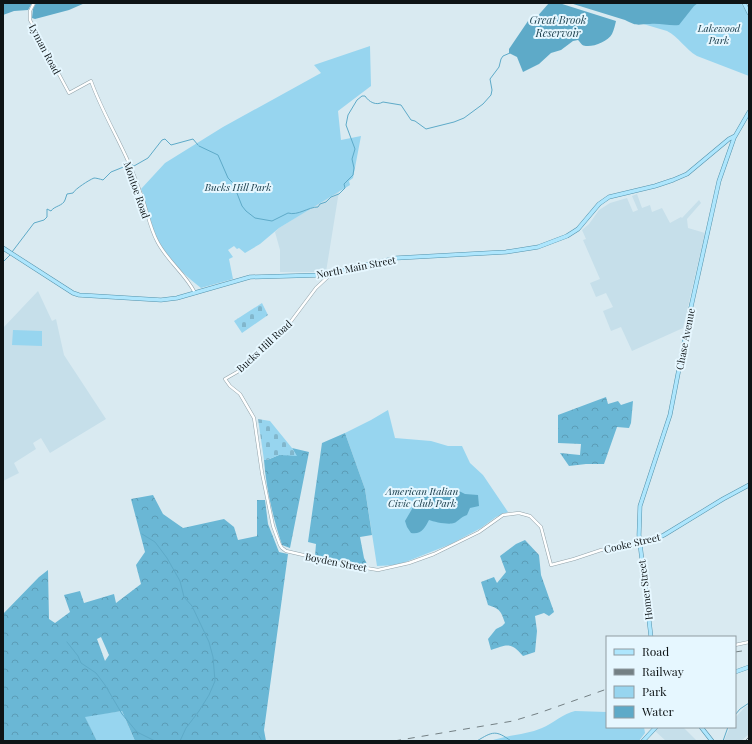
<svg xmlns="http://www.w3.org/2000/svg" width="752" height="744" viewBox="0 0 752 744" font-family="'Playfair Display',serif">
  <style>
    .built { fill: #c6dfea }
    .green { fill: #97d5ef }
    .forest { fill: url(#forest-crowns); fill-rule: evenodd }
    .cemetery { fill: url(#cemetery-stones) }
    .water { fill: #5eaac8 }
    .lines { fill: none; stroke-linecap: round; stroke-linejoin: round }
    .stream { stroke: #5eaac8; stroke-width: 1 }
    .minor-casing { stroke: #93a3aa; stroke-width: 3.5 }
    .major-casing { stroke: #5392ab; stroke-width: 4.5 }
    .minor { stroke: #fff; stroke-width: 2.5 }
    .major { stroke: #aee6fd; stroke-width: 3.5 }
    .rail { stroke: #748084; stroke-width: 1; stroke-dasharray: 7 7; stroke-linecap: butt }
    .labels { text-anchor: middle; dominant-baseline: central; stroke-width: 4; stroke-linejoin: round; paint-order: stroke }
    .park-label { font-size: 10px; font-style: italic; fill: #123644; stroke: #e6f7ff }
    .street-label { font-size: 10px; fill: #0e1416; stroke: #e6f7ff }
    .water-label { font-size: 11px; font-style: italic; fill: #1a3e4b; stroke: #e6f7ff }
  </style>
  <defs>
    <pattern id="forest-crowns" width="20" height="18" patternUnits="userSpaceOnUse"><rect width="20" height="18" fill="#6ab7d5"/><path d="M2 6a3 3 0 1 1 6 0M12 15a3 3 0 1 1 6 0" fill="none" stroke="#5b9cb6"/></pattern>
    <pattern id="cemetery-stones" width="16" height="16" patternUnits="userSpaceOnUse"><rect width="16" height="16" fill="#97d5ef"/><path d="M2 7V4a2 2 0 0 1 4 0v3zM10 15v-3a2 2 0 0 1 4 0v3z" fill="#81b6cc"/></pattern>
  </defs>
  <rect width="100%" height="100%" fill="#d9eaf1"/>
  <path class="built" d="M339 191 326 272H280V250L275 232 279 228Z
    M637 194 642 208 650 205 652 212 662 208 670 223 681 217 682 218 699 200 701 203 687 219 688 228 705 233 683 328 632 351 621 327 611 331 603 311 613 307 606 293 596 297 590 283 600 279 583 240 586 239 582 230 589 224 599 210 610 203 627 198 633 212 638 210 632 196Z
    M38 291 52 321 56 319 64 355 106 419 50 453 41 438 33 443 36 449 14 463 19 473 3 481V328Z
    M749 705V734L741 741H724L730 727H735V718L745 707Z
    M659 727H683L697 741H666L655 731Z"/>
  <path class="green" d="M572 3H741L749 17V76L697 56C685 49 679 37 667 31Z
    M370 46 371 86 338 111 341 140 361 136 353 178 349 181 350 185 279 228 260 244 245 253 239 248 237 249 234 246 228 250 233 257 229 259 233 279 201 288C182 273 162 254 153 231 147 218 147 202 141 189L165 163 223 127 321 73 314 65Z
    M13 330 42 331V346L12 345Z
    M388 410 395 438 431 441 448 446H462L470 463 483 475 508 512 496 517 481 528 451 544 398 565 377 566 365 489 345 433 371 420Z
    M122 711 135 741H97L84 716Z
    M575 711 607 712V727H644L645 733 639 741H490C506 735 526 735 542 728 552 724 564 713 575 711Z"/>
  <path class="forest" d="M606 397 608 404 618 401 621 405 633 401 631 423 629 428 617 427 604 464H586L569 466 560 453 580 455 581 444 558 443V415Z
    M345 433 365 489 372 535 360 537 364 558 368 566 315 556 316 544 308 542 322 443Z
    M292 448 309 452 290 548 282 545C273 518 266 488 264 460H267L279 455H296Z
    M153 495 163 514 183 528 224 519 234 527 238 540 257 536V500H265L268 524 279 552 288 554 264 730 266 741H135L122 711 85 717 97 741H3V614L39 577 48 570 49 619 55 623 70 612 64 595 80 591 84 603 114 594 116 603 141 584 136 565 145 552 131 499ZM101 637 109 655 105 661 97 639Z
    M525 540 539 555 541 575 554 612 549 616 544 613 535 616 537 631 535 652 523 656C511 642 508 644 491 650L488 639 496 629 502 626 505 623C501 611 500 609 488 605L481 582 494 577 497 583 506 572 500 556 516 544Z"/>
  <path class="cemetery" d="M262 303 268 315 242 333 234 321Z
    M258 419 270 421 292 448 297 456 279 455 267 460H264Z"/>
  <path class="water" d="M3 3H32L28 10 14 11 3 15Z
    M36 3H85L69 10 35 19 32 18 33 9Z
    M549 3H559L616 21C615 25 614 30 612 34 608 41 594 47 586 46 582 46 581 43 578 40L573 41 561 50 551 53 539 64 523 72 517 57 509 53V49L528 21 535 19Z
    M570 3H698L694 6 679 25C669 26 660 23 650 24 638 24 638 27 625 20Z
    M455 489 465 494 478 495 479 506 470 508 467 515C460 517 458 522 454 523 449 525 434 522 429 520 425 528 421 535 411 533L407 527 405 521 419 497Z"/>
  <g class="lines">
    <path class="stream" d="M199 146 218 155 228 178 233 183 242 206 246 211 255 218 272 221 288 213C298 216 308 207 318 207L320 204 326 202 331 197 339 194 345 188 344 184 353 175 354 168 352 159 355 149 346 125 348 115 357 100 362 96H365C369 102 376 106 383 102L401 105 411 120 415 121 426 129 454 122 464 118 483 104 491 95 492 90 490 79 499 67 501 59 503 56 510 53
      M131 164 134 166 148 158 162 140 165 139 171 145 193 139 198 145
      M12 252 34 223 44 220 47 217V209L51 211C54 206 63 206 65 200 66 198 66 196 67 194L73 193C75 189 89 180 94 178 96 178 100 179 103 180L111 172 126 166
      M3 262 10 255
      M142 534 155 542 167 558 180 581 184 597 192 606 209 642 213 657 215 681 209 695 199 711 186 728 180 741
      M67 642 78 656 81 663 96 673 105 685 122 714 137 732 155 741
      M735 715 740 709 749 703
      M259 736 262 741
      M477 741C493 731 496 730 511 741
      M723 741 728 727"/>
    <defs>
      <path id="minor" d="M34 3 30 11V20L69 93 91 81C101 109 116 134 128 161 132 171 137 182 140 192 147 209 149 226 157 241 167 261 185 273 195 293
        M331 274 316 288 286 328 239 371 225 379 230 386 240 394 254 418 262 473 273 526 280 545 282 548 286 551 342 564 378 570 409 563 434 554 479 532 503 515 519 513 530 516 541 527 551 565 574 559 601 550 639 543
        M735 645 749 642"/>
      <path id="major" d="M744 3 749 13
        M3 248 73 293 79 295 161 300 177 298 250 277 322 275 397 258 506 252 538 247 567 236 578 229 599 204 609 197 655 186 673 180 687 174 729 139 735 136
        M639 543 658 538 664 535 723 499 749 485
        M651 637 639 535 640 506 670 415 691 307 719 181 734 138 749 112
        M735 672 749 667
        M701 727 712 741
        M643 741 656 727"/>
    </defs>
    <use href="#minor" class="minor-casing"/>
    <use href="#major" class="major-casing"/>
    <use href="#minor" class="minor"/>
    <use href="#major" class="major"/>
    <path class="rail" d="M735 652 749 650
      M394 741 513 721 539 713 607 689
      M745 741 749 737"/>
  </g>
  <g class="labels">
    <g class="park-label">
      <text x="719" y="28">Lakewood<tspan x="719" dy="12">Park</tspan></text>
      <text x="238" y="187">Bucks Hill Park</text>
      <text x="422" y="491">American Italian<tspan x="422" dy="12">Civic Club Park</tspan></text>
    </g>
    <g class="street-label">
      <text transform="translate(45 49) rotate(62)">Lyman Road</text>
      <text transform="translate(137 190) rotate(71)">Montoe Road</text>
      <text transform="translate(356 267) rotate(-11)">North Main Street</text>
      <text transform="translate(685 339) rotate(-79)">Chase Avenue</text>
      <text transform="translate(264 346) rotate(-43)">Bucks Hill Road</text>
      <text transform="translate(632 543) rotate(-13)">Cooke Street</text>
      <text transform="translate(336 562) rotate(11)">Boyden Street</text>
      <text transform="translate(645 590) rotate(-97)">Homer Street</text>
    </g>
    <g class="water-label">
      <text x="558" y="19">Great Brook<tspan x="558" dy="13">Reservoir</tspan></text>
    </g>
  </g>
  <rect width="752" height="744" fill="none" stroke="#0e1416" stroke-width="8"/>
  <rect x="606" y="636" width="130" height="92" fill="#e6f7ff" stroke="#909ca2"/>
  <rect x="614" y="649" width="20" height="6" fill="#aee6fd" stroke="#909ca2"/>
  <text x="642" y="656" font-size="12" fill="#0e1416">Road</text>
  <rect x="614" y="669" width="20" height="6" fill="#748084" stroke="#909ca2"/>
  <text x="642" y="676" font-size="12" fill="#0e1416">Railway</text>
  <rect x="614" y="686" width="20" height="12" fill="#97d5ef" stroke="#909ca2"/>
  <text x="642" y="696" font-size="12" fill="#0e1416">Park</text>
  <rect x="614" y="706" width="20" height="12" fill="#5eaac8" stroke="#909ca2"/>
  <text x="642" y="716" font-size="12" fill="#0e1416">Water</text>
</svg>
